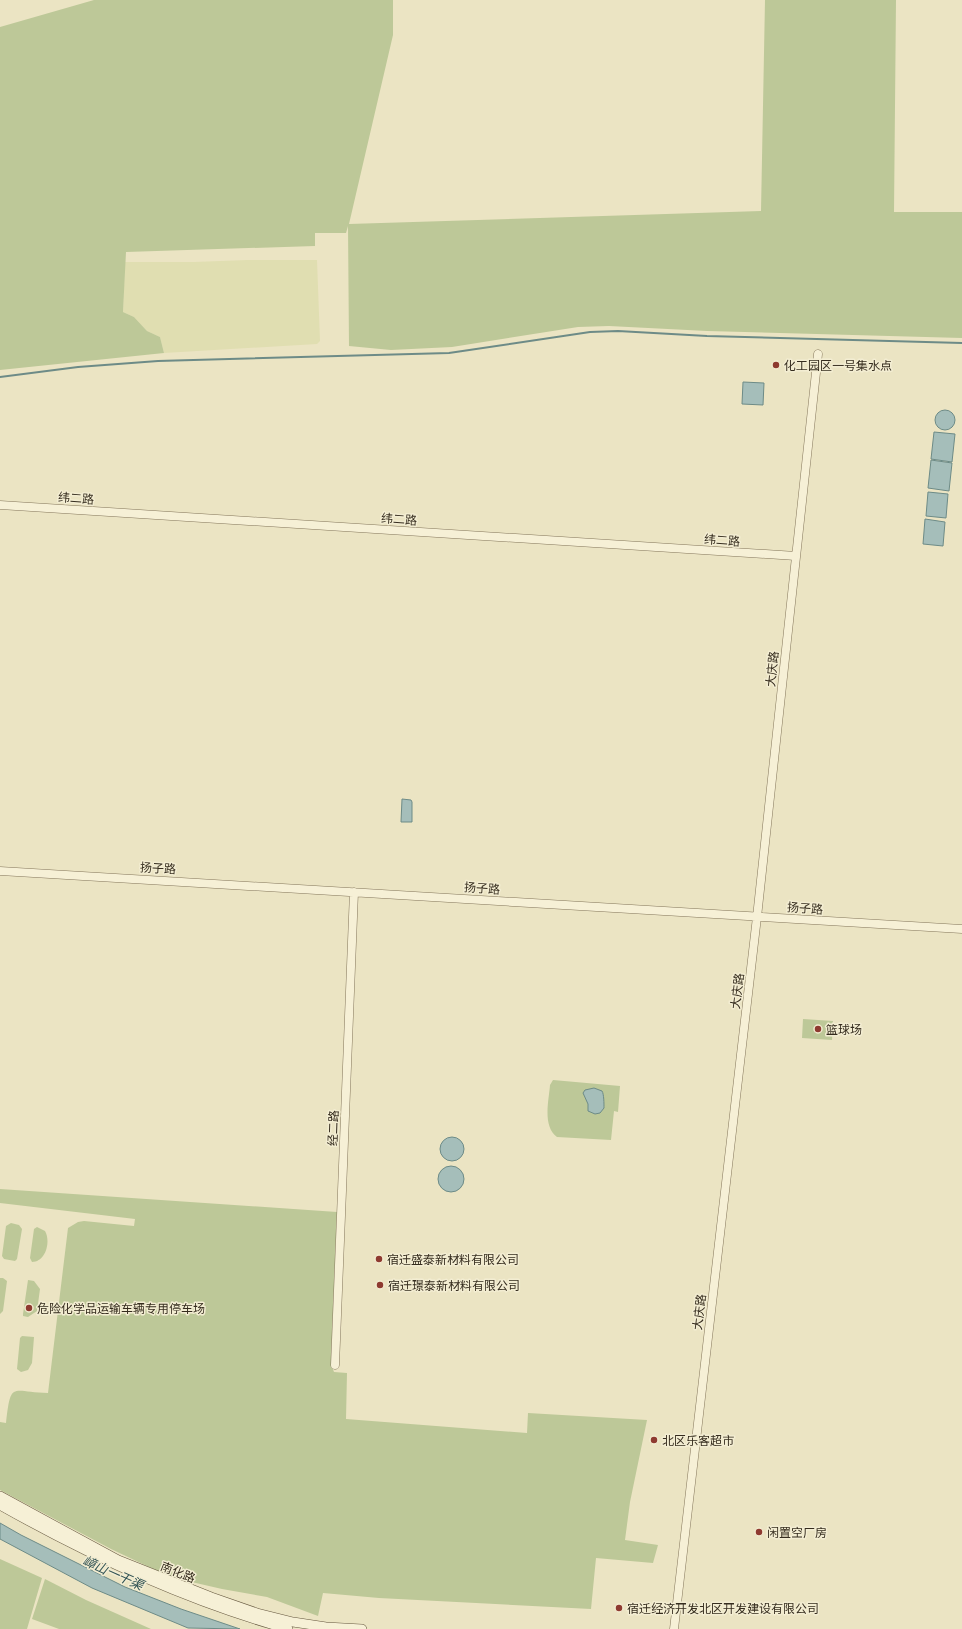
<svg xmlns="http://www.w3.org/2000/svg" width="962" height="1629" viewBox="0 0 962 1629" font-family="Merriweather,'Noto Sans SC',serif">
  <style>
    .farmland { fill: #e0deb1 }
    .green { fill: #bdc898 }
    .water { fill: #a5beba; stroke: #6d8b87 }
    .lines { fill: none; stroke-linecap: round; stroke-linejoin: round }
    .stream { stroke: #6d8b87; stroke-width: 2 }
    .tertiary-casing { stroke: #84765b; stroke-width: 9 }
    .secondary-casing { stroke: #65573f; stroke-width: 10 }
    .tertiary { stroke: #f6f0d6; stroke-width: 8 }
    .secondary { stroke: #f6f0d6; stroke-width: 9 }
    .poi-dot { fill: #8e3a30; stroke: #f3edd2; stroke-width: 1.5 }
    .labels { text-anchor: middle; dominant-baseline: central; stroke-width: 3; stroke-linejoin: round; paint-order: stroke }
    .poi-label { font-size: 12px; fill: #352c1e; stroke: #f3edd2; text-anchor: start }
    .street-label { font-size: 12px; fill: #352c1e; stroke: #f3edd2 }
    .water-label { font-size: 13px; font-style: italic; fill: #2f5153; stroke: #f3edd2 }
  </style>
  <rect width="100%" height="100%" fill="#ebe4c3"/>
  <path class="farmland" d="M247 260H317L320 341 317 344 164 353 160 337 147 331 134 317 123 312 125 262H194Z"/>
  <path class="green" d="M94 0H393V35L349 224 761 211 765 0H896L894 212H962V338L707 331 609 326 578 327 452 347 391 350 349 346 348 226 346 233H315V246L126 252 123 312 134 317 147 331 160 337 164 353 0 370V27Z
    M803 1019 833 1021 832 1040 802 1038Z
    M553 1080 620 1086 618 1112 614 1111 611 1140 557 1137C542 1126 549 1100 550 1085Z
    M0 1189 337 1212 331 1364 334 1372 347 1373 346 1419 527 1433 528 1413 647 1420 630 1502 625 1540 658 1545 653 1563 596 1558 591 1609 379 1598 323 1593 318 1616 267 1597 222 1589 170 1577 111 1549 0 1490V1422L6 1423C11 1380 11 1392 48 1393L68 1228 78 1222 84 1221 134 1226 135 1219 0 1203Z
    M11 1223 19 1225 22 1229 17 1259 15 1261 4 1259 2 1256 6 1226Z
    M37 1227 45 1231C51 1241 46 1262 32 1262L30 1258 34 1229Z
    M0 1278H3L7 1281 3 1311 0 1314Z
    M28 1280 34 1281 40 1289 37 1311 28 1317 23 1316V1314Z
    M22 1336 34 1337 32 1363 28 1370 21 1372 17 1369 20 1338Z
    M0 1559 42 1578 27 1629H0Z
    M45 1579 86 1600 151 1629H59L32 1619Z"/>
  <path class="water" d="M743 382 764 383 763 405 742 404Z
    M935 420a10 10 0 1 1 20 0a10 10 0 1 1-20 0Z
    M934 432 955 434 952 462 931 459Z
    M931 460 952 463 949 491 928 488Z
    M928 492 948 494 946 518 926 516Z
    M925 519 945 522 943 546 923 544Z
    M402 799 411 800 412 802V822H401Z
    M594 1088 602 1091C604 1094 604 1104 604 1108L600 1113 595 1114 588 1111V1104L583 1093 585 1090Z
    M440 1149a12 12 0 1 1 24 0a12 12 0 1 1-24 0Z
    M438 1179a13 13 0 1 1 26 0a13 13 0 1 1-26 0Z
    M0 1523 21 1535 125 1587 181 1609 240 1629 188 1628 92 1588 0 1539Z"/>
  <g class="lines">
    <path class="stream" d="M0 377 78 367 158 361 449 353 590 332 618 331 707 336 962 343"/>
    <defs>
      <path id="tertiary" d="M0 505 796 556
        M0 871 962 929
        M335 1365 354 892
        M674 1629 757 917 818 354"/>
      <path id="secondary" d="M0 1496 118 1560 211 1597 257 1613 293 1622 326 1627 362 1629
        M0 1505C92 1557 187 1601 288 1629"/>
    </defs>
    <use href="#tertiary" class="tertiary-casing"/>
    <use href="#secondary" class="secondary-casing"/>
    <use href="#tertiary" class="tertiary"/>
    <use href="#secondary" class="secondary"/>
  </g>
  <g class="poi-dot">
    <circle cx="776" cy="365" r="4"/>
    <circle cx="818" cy="1029" r="4"/>
    <circle cx="379" cy="1259" r="4"/>
    <circle cx="380" cy="1285" r="4"/>
    <circle cx="29" cy="1308" r="4"/>
    <circle cx="654" cy="1440" r="4"/>
    <circle cx="759" cy="1532" r="4"/>
    <circle cx="619" cy="1608" r="4"/>
  </g>
  <g class="labels">
    <g class="poi-label">
      <text x="784" y="365">化工园区一号集水点</text>
      <text x="826" y="1029">篮球场</text>
      <text x="387" y="1259">宿迁盛泰新材料有限公司</text>
      <text x="388" y="1285">宿迁璟泰新材料有限公司</text>
      <text x="37" y="1308">危险化学品运输车辆专用停车场</text>
      <text x="662" y="1440">北区乐客超市</text>
      <text x="767" y="1532">闲置空厂房</text>
      <text x="627" y="1608">宿迁经济开发北区开发建设有限公司</text>
    </g>
    <g class="street-label">
      <text transform="translate(76 498) rotate(4)">纬二路</text>
      <text transform="translate(399 519) rotate(4)">纬二路</text>
      <text transform="translate(722 540) rotate(4)">纬二路</text>
      <text transform="translate(772 669) rotate(-84)">大庆路</text>
      <text transform="translate(158 868) rotate(3)">扬子路</text>
      <text transform="translate(482 888) rotate(4)">扬子路</text>
      <text transform="translate(805 908) rotate(4)">扬子路</text>
      <text transform="translate(737 991) rotate(-83)">大庆路</text>
      <text transform="translate(333 1128) rotate(-88)">经二路</text>
      <text transform="translate(699 1312) rotate(-83)">大庆路</text>
      <text transform="translate(178 1572) rotate(22)">南化路</text>
    </g>
    <g class="water-label">
      <text transform="translate(113 1573) rotate(24)">嶂山一干渠</text>
    </g>
  </g>
</svg>
